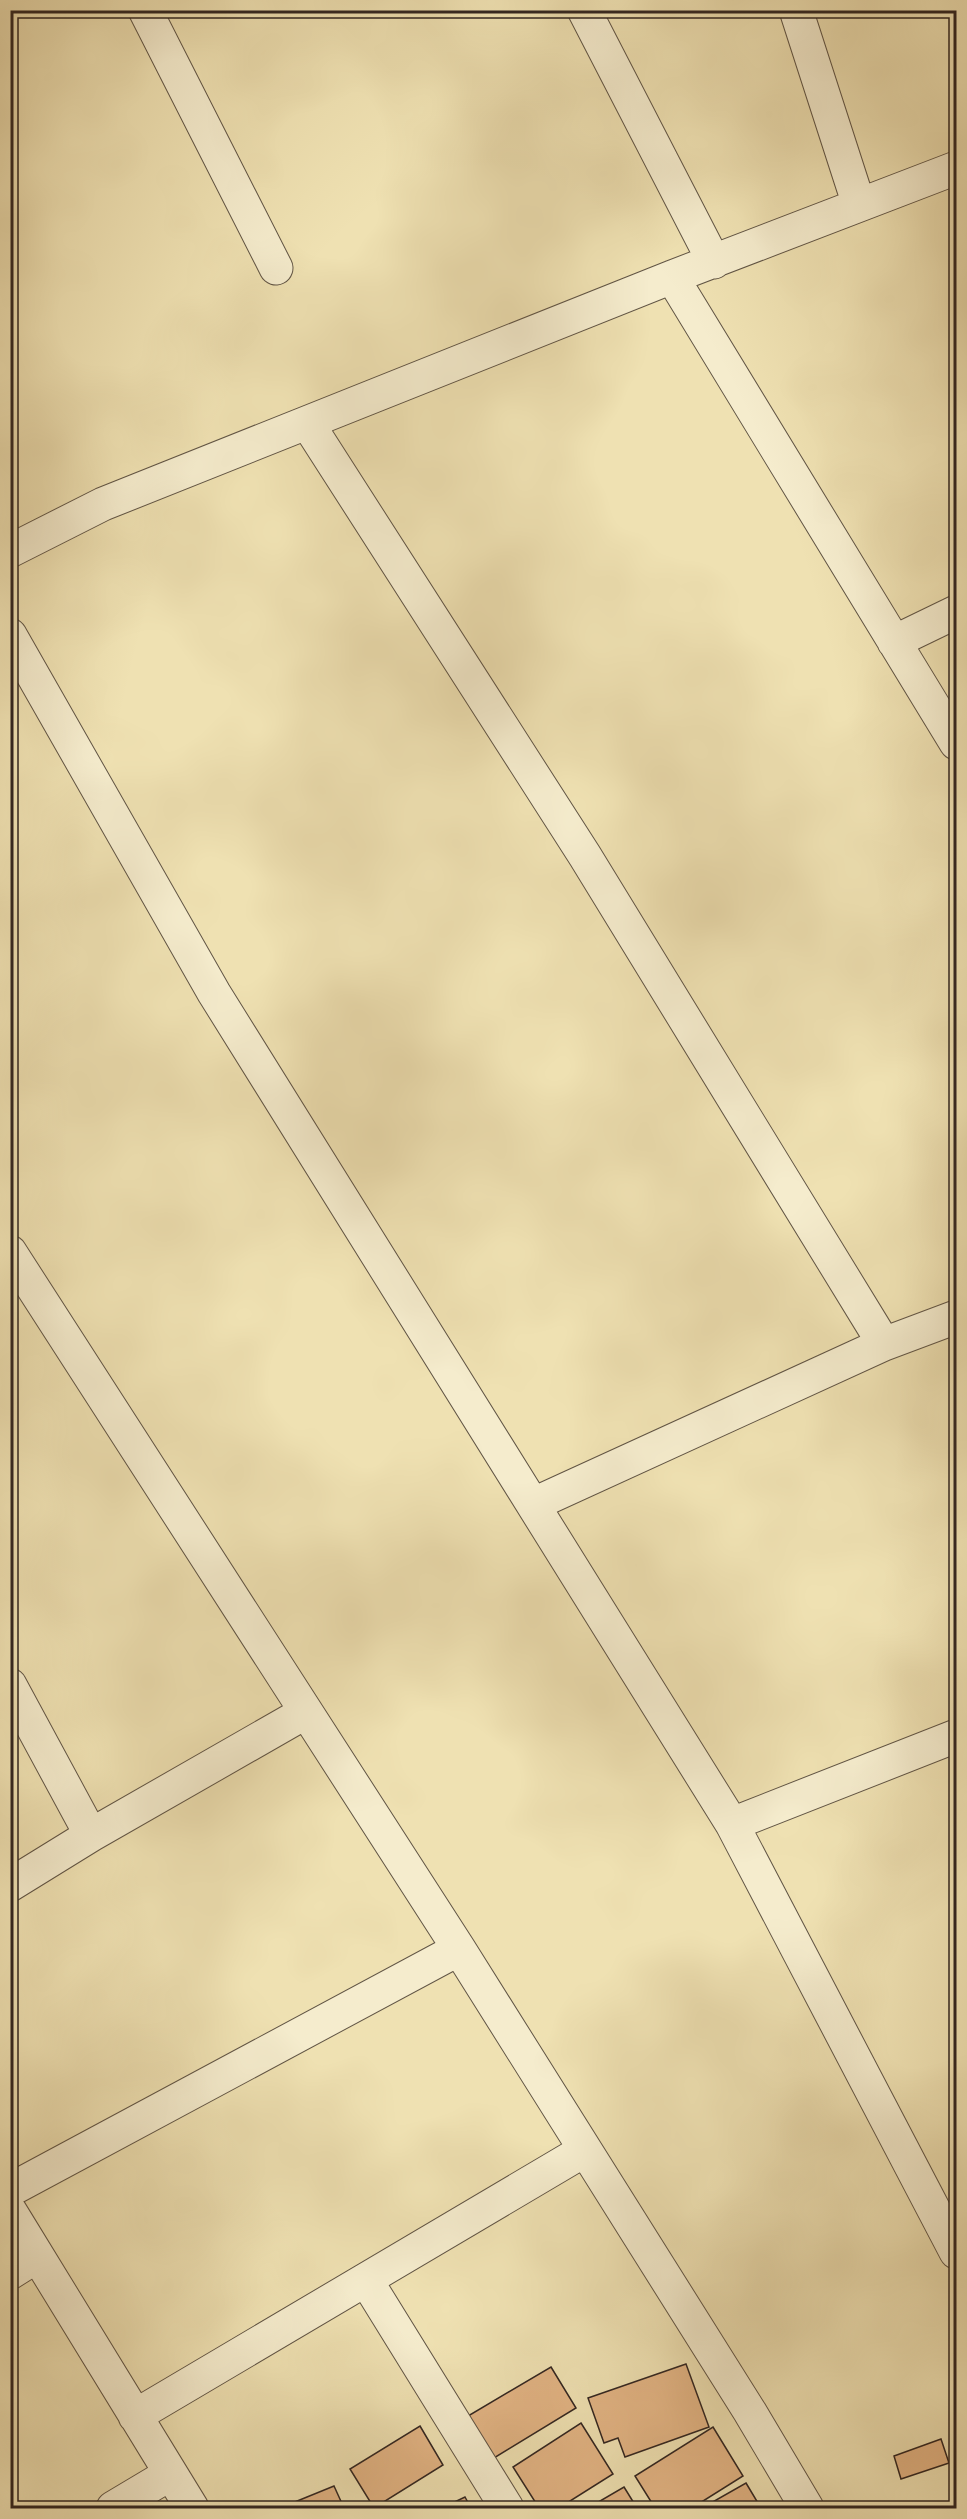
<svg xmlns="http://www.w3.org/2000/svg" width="967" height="2519" viewBox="0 0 967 2519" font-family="Cardo,serif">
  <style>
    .building { fill: #e2b484; stroke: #322621; stroke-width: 1.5 }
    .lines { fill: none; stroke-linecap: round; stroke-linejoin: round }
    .street-casing { stroke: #615545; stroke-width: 35 }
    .street { stroke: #f5eccd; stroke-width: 33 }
  </style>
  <rect width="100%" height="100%" fill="#efe1b2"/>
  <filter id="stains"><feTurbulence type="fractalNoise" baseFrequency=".00333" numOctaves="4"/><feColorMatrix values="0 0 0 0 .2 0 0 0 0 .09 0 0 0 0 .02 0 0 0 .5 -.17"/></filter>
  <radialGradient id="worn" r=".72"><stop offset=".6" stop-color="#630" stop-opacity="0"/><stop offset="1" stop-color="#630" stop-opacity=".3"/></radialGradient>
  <path class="building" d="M686 2364 709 2427 625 2457 618 2438 604 2443 588 2398Z
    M551 2367 576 2408 494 2458 468 2416Z
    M581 2423 613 2474 559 2508H539L513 2467Z
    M420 2426 443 2465 374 2508 350 2469Z
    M713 2427 743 2476 692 2508H655L635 2476Z
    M941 2439 949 2463 901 2479 894 2456Z
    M746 2483 761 2508H702Z
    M10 2485 21 2508H10Z
    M334 2486 344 2508H280Z
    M624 2487 637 2508H588Z
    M465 2497 471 2508H442Z"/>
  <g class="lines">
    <defs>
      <path id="street" d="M145 10 276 268
        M584 10 714 262
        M796 10 859 205
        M672 277 956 743
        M308 424 585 856 884 1344
        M10 551 103 504 672 277 956 168
        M10 635 214 993 732 1824 956 2252
        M894 642 956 612
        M10 1252 459 1949 750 2412 807 2508
        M534 1504 884 1344 956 1317
        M10 1685 91 1835
        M732 1824 956 1736
        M10 1885 91 1835 306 1712
        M10 2190 459 1949
        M10 2211 192 2508
        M10 2273 37 2256
        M366 2280 507 2508
        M135 2416 585 2150
        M113 2508 170 2474"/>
    </defs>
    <use href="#street" class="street-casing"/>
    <use href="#street" class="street"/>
  </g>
  <rect width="967" height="2519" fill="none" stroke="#efe1b2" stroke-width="36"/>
  <rect x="12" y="12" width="943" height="2495" fill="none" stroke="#322621" stroke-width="3"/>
  <rect x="18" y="18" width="931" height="2483" fill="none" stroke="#322621" stroke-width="1.5"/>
  <rect width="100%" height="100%" filter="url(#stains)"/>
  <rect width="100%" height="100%" fill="url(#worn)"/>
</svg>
